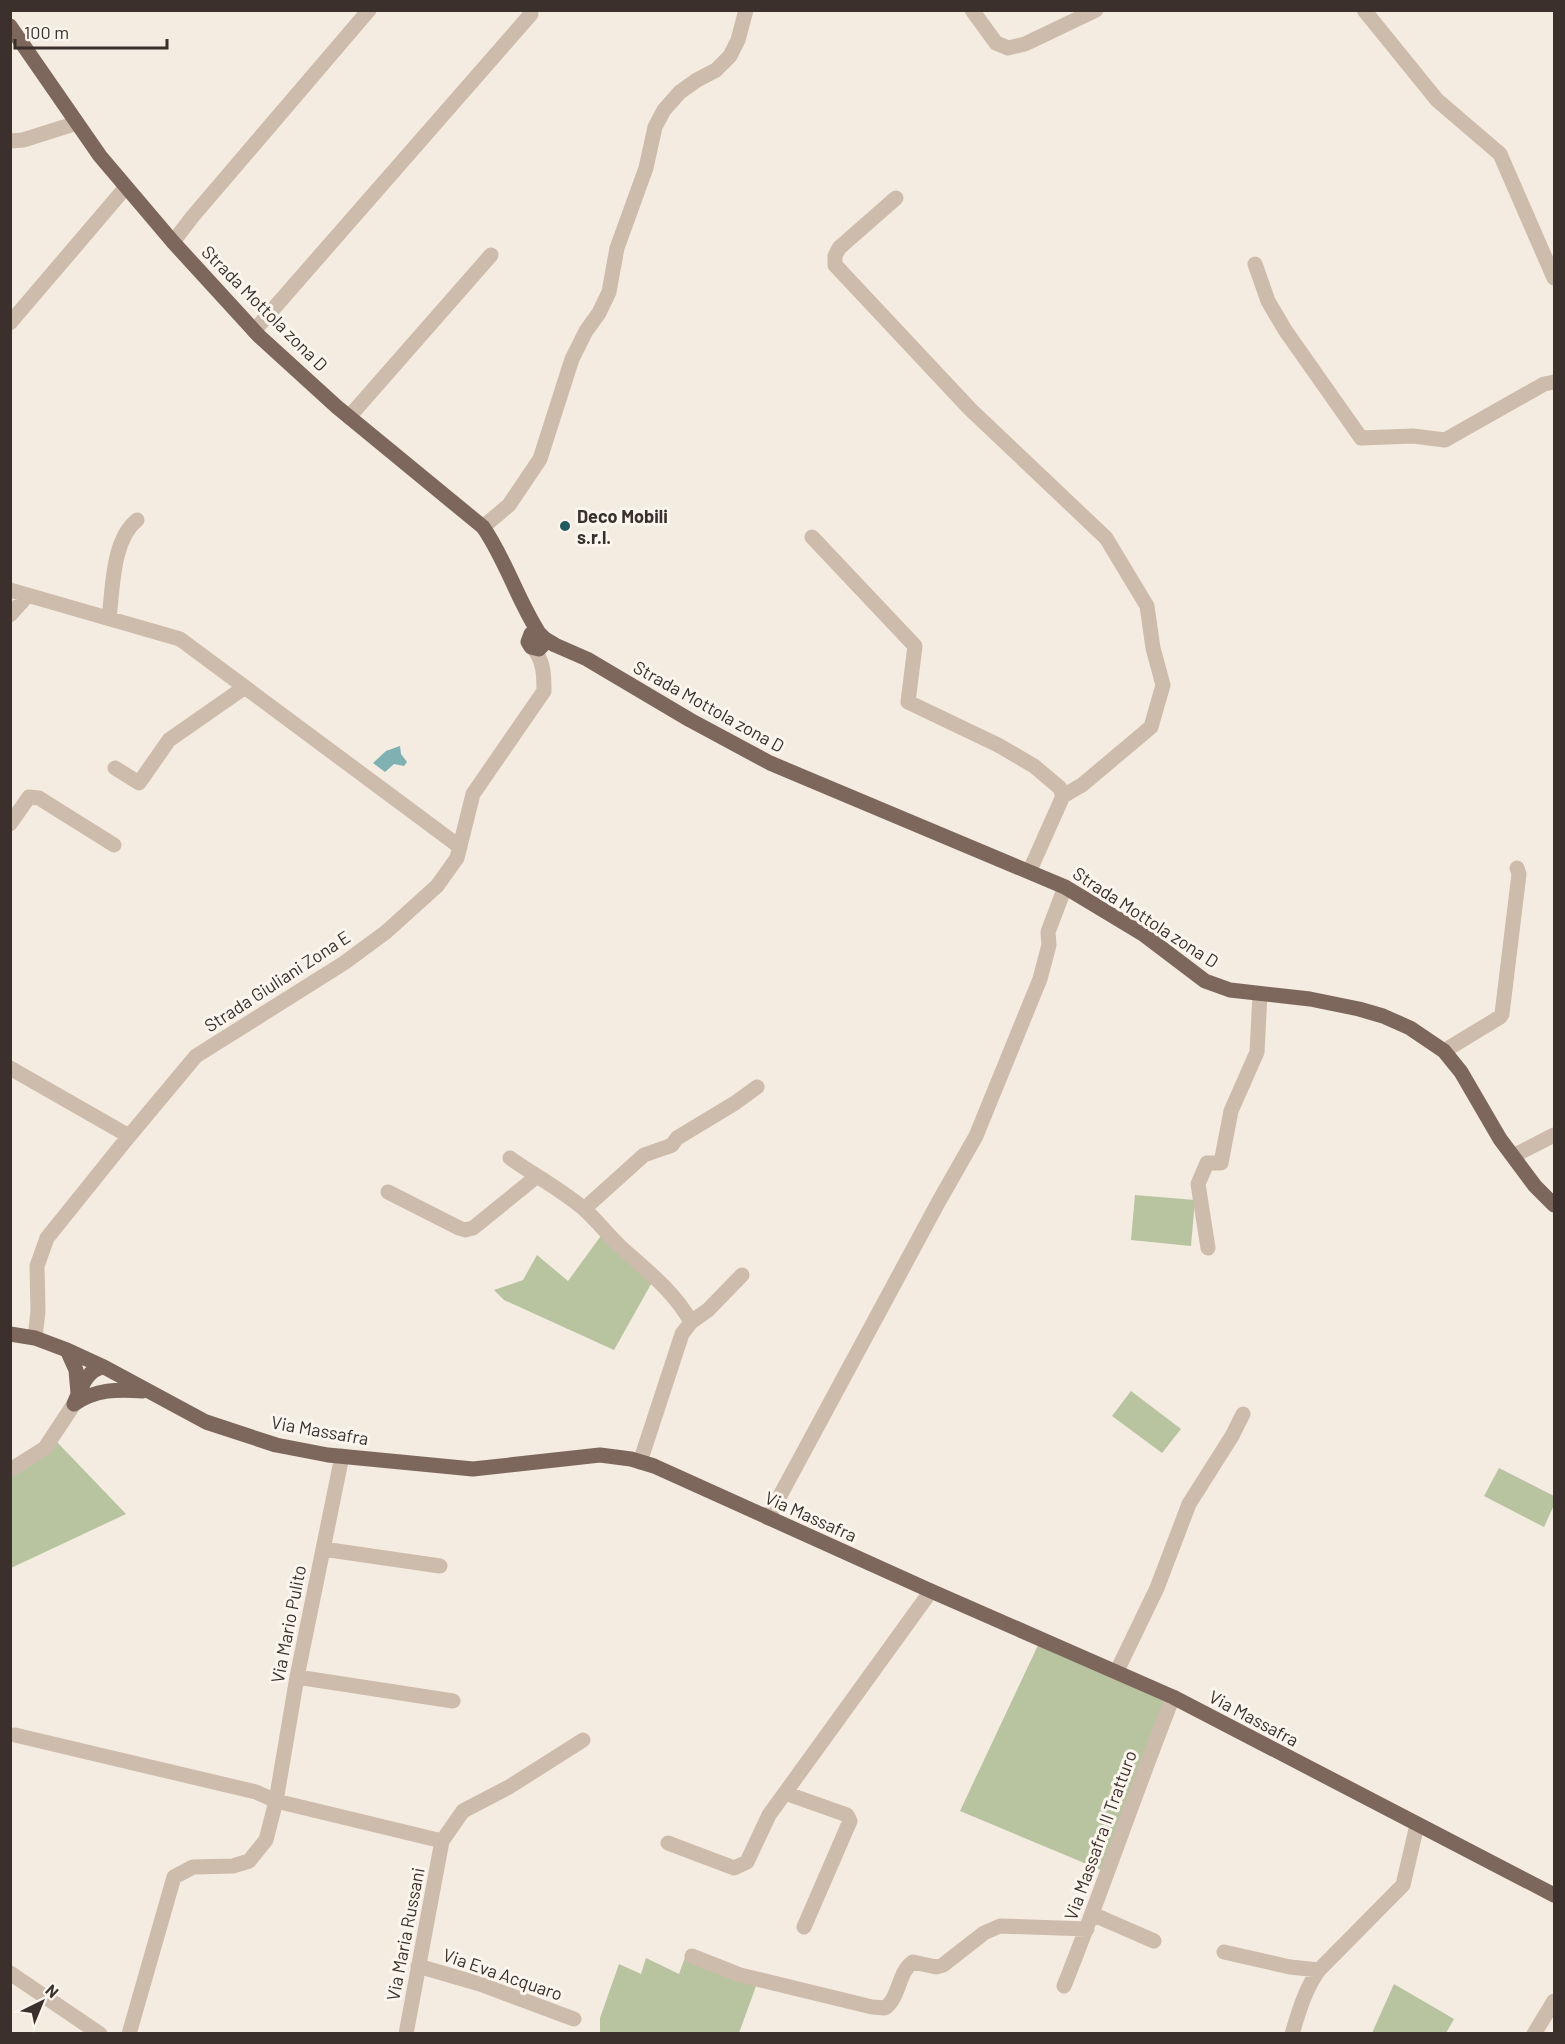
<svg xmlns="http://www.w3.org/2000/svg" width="1565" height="2044" viewBox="0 0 1565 2044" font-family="Barlow,sans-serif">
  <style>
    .green { fill: #b8c4a0 }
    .water { fill: #7fb0b2 }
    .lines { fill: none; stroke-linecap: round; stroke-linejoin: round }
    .minor { stroke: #cdbbac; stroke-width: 15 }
    .major { stroke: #7d675c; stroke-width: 15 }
    .poi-dot { fill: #1f5a5e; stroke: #fbf5ee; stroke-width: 2 }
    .labels { text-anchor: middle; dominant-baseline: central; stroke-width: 6; stroke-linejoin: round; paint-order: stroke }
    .street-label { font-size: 18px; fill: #3b302b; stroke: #fbf5ee }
    .poi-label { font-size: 18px; font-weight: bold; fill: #3b302b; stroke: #fbf5ee; text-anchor: start }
  </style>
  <rect width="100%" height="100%" fill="#f4ebe1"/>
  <path class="green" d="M1135 1195 1195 1200 1191 1246 1131 1240Z
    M603 1233 655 1277 614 1350 504 1300 494 1290 523 1280 537 1255 568 1281Z
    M1131 1391 1181 1429 1162 1453 1112 1416Z
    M56 1441 126 1514 11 1568 10 1472Z
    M1499 1468 1554 1496V1505L1544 1527 1484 1496Z
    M1040 1641 1169 1701 1101 1870 960 1811Z
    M687 1952 759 1978 739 2033 600 2034V2018L619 1964 641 1974 646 1958 679 1974Z
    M1394 1984 1454 2019 1446 2033H1372Z"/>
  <path class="water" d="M400 746 401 754 407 762 404 766 394 764 385 772 373 763 386 751Z"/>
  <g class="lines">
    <path class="minor" d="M972 10 996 43 1008 48 1025 44 1096 10
      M1364 10 1437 100 1500 154 1554 278
      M10 141 23 140 77 123
      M896 198 839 248 835 256V265L970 409 1106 538 1147 606 1153 648 1163 685 1151 727 1082 785 1063 796 1030 870
      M173 242 193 216 369 10
      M1255 264 1268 301 1285 330 1361 438 1413 436 1445 440 1544 384 1554 382
      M10 323 126 187
      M254 331 531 14
      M349 417 491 255
      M483 527 509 505 540 459 572 359 586 331 599 313 609 292 617 248 646 168 655 127 664 110 680 92 697 80 716 70 730 56 738 40 746 10
      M812 537 915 646 908 702 998 745 1034 766 1060 788 1063 796
      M10 590 180 639 460 847
      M10 615 28 595
      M109 618C113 588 112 540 137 520
      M115 768 139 783 169 740 245 687
      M10 824 29 797 39 798 114 845
      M1444 1051 1500 1017 1502 1014 1519 874 1517 868
      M10 1068 129 1136
      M1513 1156 1554 1135
      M510 1158C534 1175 560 1189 583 1208 598 1221 610 1238 625 1251 650 1273 675 1293 691 1322
      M388 1192 459 1228 465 1230 473 1228 536 1177
      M584 1209 644 1155 667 1147 672 1145 677 1138 735 1103 757 1087
      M1208 1248 1198 1184 1207 1163H1221L1231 1111 1257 1052 1260 994
      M35 1338 38 1311 37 1266 47 1238 125 1141 196 1056 344 963 386 932 437 886 457 858 473 794 544 691C544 676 544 661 533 648
      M640 1462 682 1334 691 1322 708 1310 742 1275
      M10 1470 45 1448 74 1404
      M768 1518 939 1201 976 1136 1040 979 1049 945 1048 932 1065 887
      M323 1549 440 1566
      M1116 1673 1157 1588 1189 1504 1232 1436 1243 1414
      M297 1677 453 1701
      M15 1735 256 1792 276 1801 442 1841
      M785 1793 847 1815 850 1821 804 1927
      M668 1843 734 1868 747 1862 769 1815 931 1591
      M1092 1914 1154 1941
      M1224 1952 1290 1967 1319 1970
      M692 1956 740 1975 872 2007 885 2008C900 1997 898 1972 913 1962L936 1967 943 1965 984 1933 1000 1926 1087 1929
      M418 1966 480 1984 574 2019
      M10 1973 100 2034
      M1064 1986C1102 1891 1135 1793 1173 1697
      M129 2034 174 1877 193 1867 233 1866 249 1861 266 1840 276 1801 297 1677 342 1456
      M406 2034 442 1841 463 1811 509 1787 583 1740
      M1292 2034C1299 2011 1305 1989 1319 1970L1403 1885 1417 1825
      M1534 2034 1554 2001"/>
    <path class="major" d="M10 26 100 156 173 242 259 336 337 407 483 527C506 560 517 599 539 633
      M545 639 544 644 539 649 531 647 528 642 531 634 539 633 545 639 555 645 587 659 690 720 770 763 1065 887 1143 934 1205 981 1230 990 1310 999 1359 1009 1383 1016 1410 1028 1444 1051 1461 1072 1500 1139 1535 1186 1554 1205
      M10 1334 35 1338 67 1350 104 1367 206 1422 276 1445 328 1455 473 1469 600 1455 631 1459 654 1466 931 1591 1173 1697 1554 1895
      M67 1350 76 1370 78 1393
      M74 1404C96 1389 118 1389 143 1391
      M74 1404C80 1390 87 1368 104 1367"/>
  </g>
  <circle class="poi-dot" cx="565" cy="526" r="6"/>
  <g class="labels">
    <g class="street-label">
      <text transform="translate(265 308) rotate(45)">Strada Mottola zona D</text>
      <text transform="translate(709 706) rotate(29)">Strada Mottola zona D</text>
      <text transform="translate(1146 917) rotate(33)">Strada Mottola zona D</text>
      <text transform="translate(277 981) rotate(-33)">Strada Giuliani Zona E</text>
      <text transform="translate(320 1430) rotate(10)">Via Massafra</text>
      <text transform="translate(811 1516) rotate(24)">Via Massafra</text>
      <text transform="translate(288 1624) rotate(-79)">Via Mario Pulito</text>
      <text transform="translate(1254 1718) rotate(28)">Via Massafra</text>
      <text transform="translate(1100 1835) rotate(-70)">Via Massafra II Tratturo</text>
      <text transform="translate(405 1934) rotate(-79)">Via Maria Russani</text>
      <text transform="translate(503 1974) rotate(19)">Via Eva Acquaro</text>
    </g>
    <g class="poi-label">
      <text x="577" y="516">Deco Mobili<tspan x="577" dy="21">s.r.l.</tspan></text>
    </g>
  </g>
  <rect width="1565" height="2044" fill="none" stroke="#3b302b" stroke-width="24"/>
  <g transform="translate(42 2002) rotate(43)" stroke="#fbf5ee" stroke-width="4.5" paint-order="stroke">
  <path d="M0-4.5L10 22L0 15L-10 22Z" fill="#3b302b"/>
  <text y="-9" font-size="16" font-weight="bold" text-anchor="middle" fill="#3b302b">N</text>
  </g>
  <path d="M15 39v9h152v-9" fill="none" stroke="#3b302b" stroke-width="3"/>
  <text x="24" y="39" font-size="18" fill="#3b302b" stroke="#fbf5ee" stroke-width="4.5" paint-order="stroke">100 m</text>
</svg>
